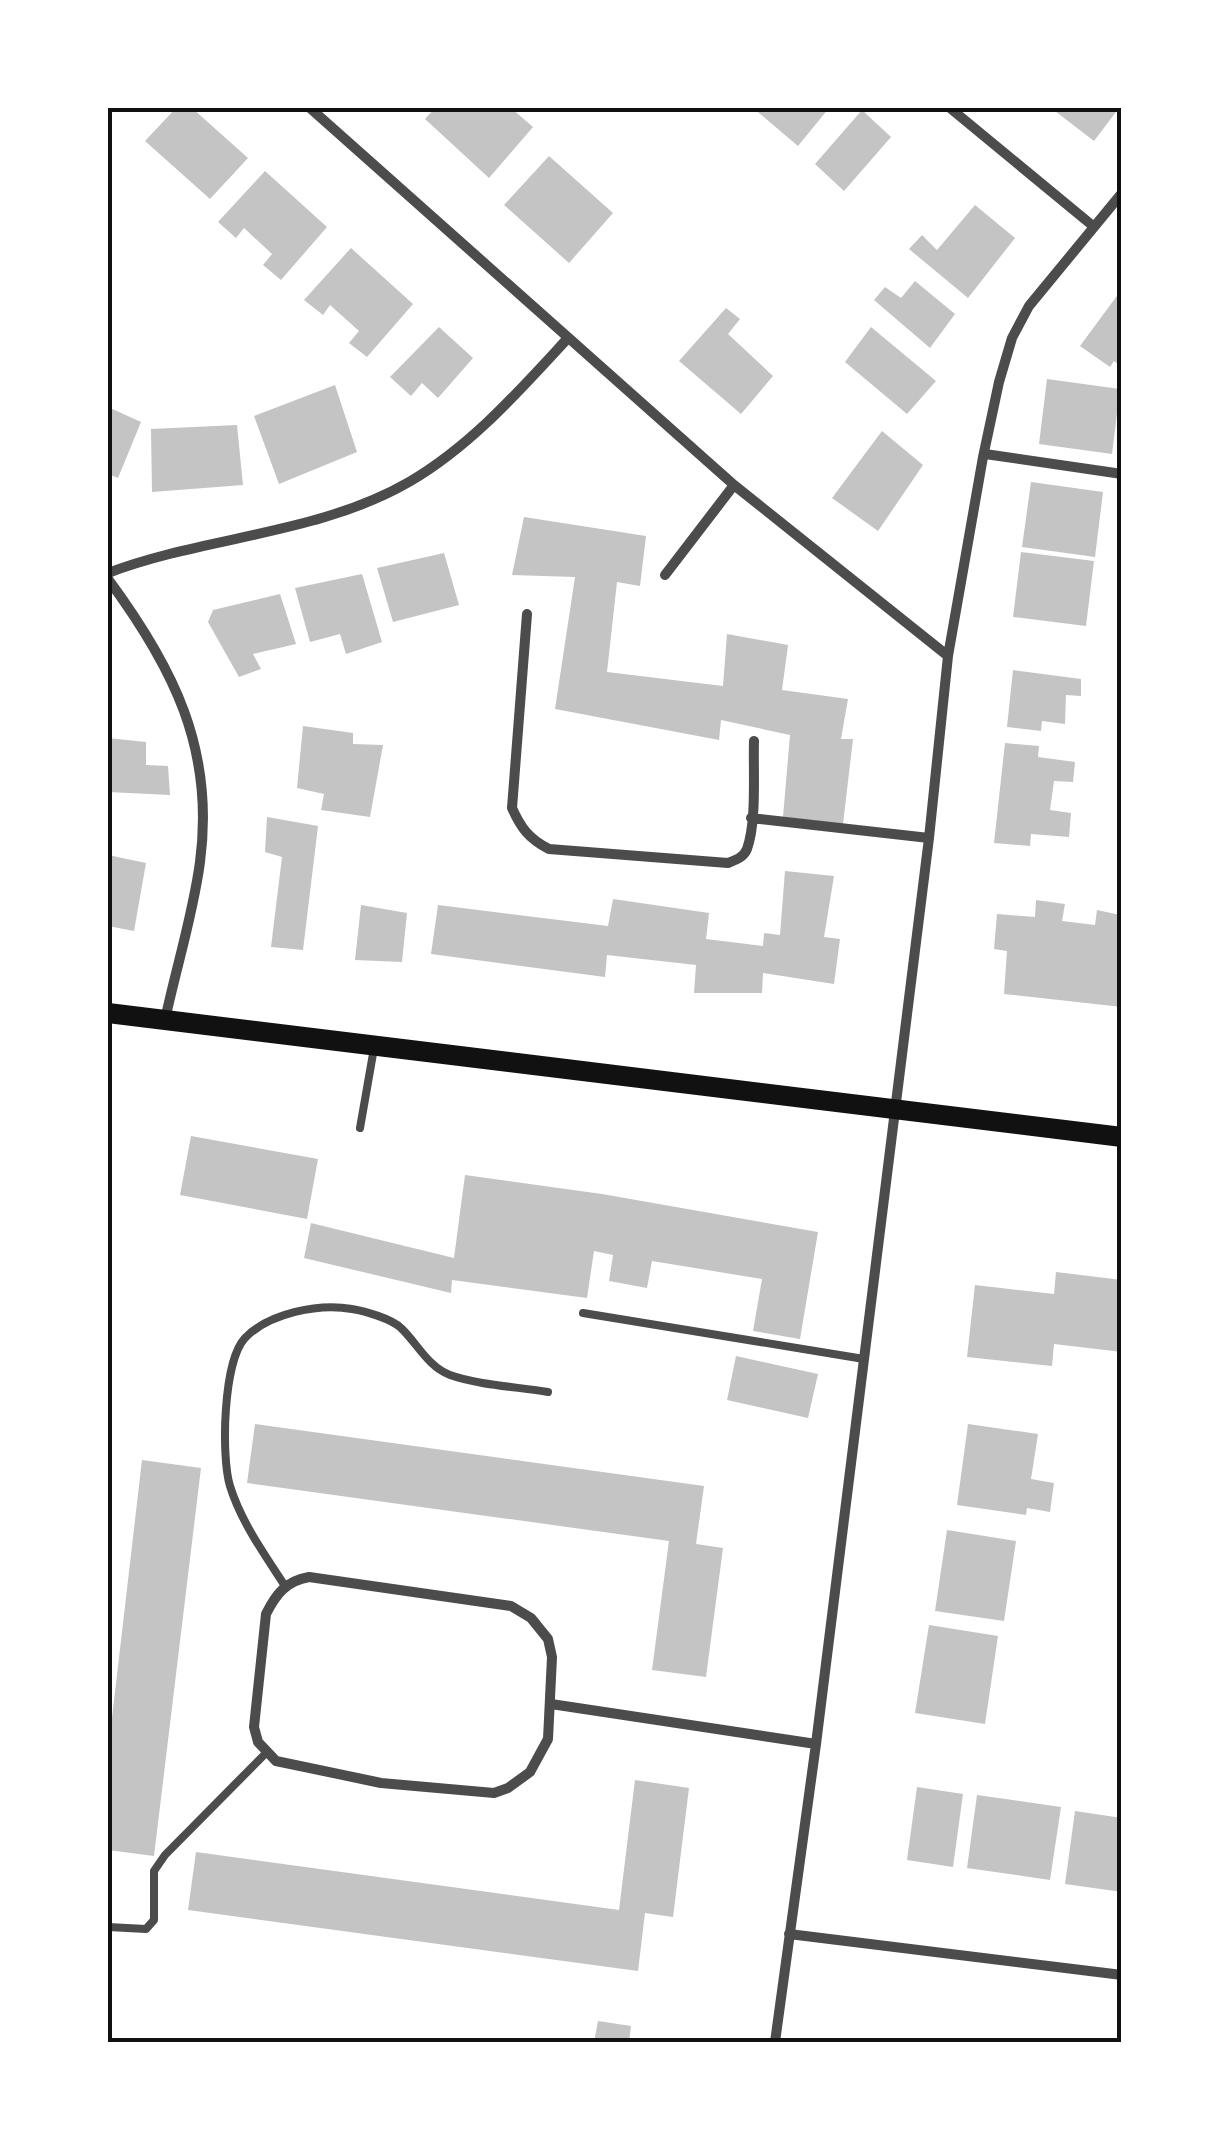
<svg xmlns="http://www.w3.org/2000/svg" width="1229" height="2150" viewBox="0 0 1229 2150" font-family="Commissioner,sans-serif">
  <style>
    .building { fill: #c4c4c4 }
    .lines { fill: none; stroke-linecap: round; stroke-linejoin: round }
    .service { stroke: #4c4c4c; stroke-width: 8 }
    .minor { stroke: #4c4c4c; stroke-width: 10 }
    .secondary { stroke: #111; stroke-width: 20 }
    .neatline { fill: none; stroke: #111; stroke-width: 4 }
  </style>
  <rect width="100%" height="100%" fill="#fff"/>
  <path class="building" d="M176 108H192L248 158 210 199 145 141Z
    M435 108H511L533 127 489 178 425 119Z
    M753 108H829L798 146Z
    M1051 108H1119L1094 141Z
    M862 110 891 137 844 191 815 164Z
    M549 156 613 213 569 263 504 205Z
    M265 171 327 227 281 280 263 265 272 254 244 228 236 238 218 222Z
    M975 205 1015 238 968 298 909 249 922 235 937 250Z
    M351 248 413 304 367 357 349 343 359 331 330 305 323 315 304 300Z
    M915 281 955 314 930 348 874 300 885 287 901 298Z
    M1122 289V367L1114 361 1110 367 1080 346Z
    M726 308 740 319 728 334 773 376 741 414 679 361Z
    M439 327 473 358 438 398 422 383 411 396 390 377Z
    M871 327 936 381 907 414 845 362Z
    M1047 379 1120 389 1112 454 1039 444Z
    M335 385 357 452 279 484 254 416Z
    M108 407 141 422 118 478 108 474Z
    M237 425 243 485 152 492 151 429Z
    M882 431 923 465 878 531 832 498Z
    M1031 482 1103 492 1095 557 1022 547Z
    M524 517 646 536 640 586 617 582 607 672 723 686 727 634 788 645 782 690 848 699 841 739H853L843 824 783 817 790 735 721 720 719 740 555 709 575 577 512 575Z
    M1021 552 1094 561 1086 626 1013 617Z
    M444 553 459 605 393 622 377 568Z
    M362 574 382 642 346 654 340 634 310 642 295 588Z
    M280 594 296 644 253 654 261 669 239 677 208 622 213 610Z
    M1013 670 1081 679V696L1066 695 1065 724 1042 721 1041 731 1007 727Z
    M303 726 353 733V744L383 745 370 817 321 810 324 794 297 788Z
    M108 738 146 742V765L168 766 170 795 108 792Z
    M1005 743 1039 746 1038 757 1075 762 1073 782 1054 781 1050 810 1071 813 1069 837 1031 834 1030 846 994 843Z
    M267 817 318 826 303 950 271 947 282 857 265 852Z
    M108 855 146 863 134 931 108 926Z
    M785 871 834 876 824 937 840 939 834 984 763 973 762 993H694L696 965 607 955 605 977 431 954 438 905 608 926 613 899 709 913 706 939 763 946 764 933 780 935Z
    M1036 900 1065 904 1062 921 1095 925 1097 910 1120 915 1122 1007 1004 994 1007 951 994 949 997 914 1035 917Z
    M361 905 407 913 402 962 355 960Z
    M191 1136 318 1159 307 1219 180 1195Z
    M465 1175 602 1194 818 1232 800 1339 753 1331 762 1279 652 1261 647 1288 609 1281 613 1255 594 1251 587 1298 452 1280 451 1293 304 1258 311 1223 454 1258Z
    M1056 1272 1122 1280V1352L1054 1344 1052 1366 967 1357 975 1285 1054 1294Z
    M736 1356 818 1374 808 1418 727 1400Z
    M255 1424 704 1486 696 1544 723 1548 706 1677 652 1670 669 1541 247 1483Z
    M968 1424 1038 1434 1031 1479 1054 1483 1050 1512 1027 1508 1026 1515 957 1505Z
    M142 1460 201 1468 154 1856 108 1850V1752Z
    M947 1530 1016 1541 1004 1621 935 1611Z
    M929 1625 998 1636 985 1724 915 1713Z
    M635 1780 689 1788 673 1917 645 1913 638 1971 188 1910 196 1852 619 1910Z
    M917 1787 963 1794 953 1867 907 1860Z
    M977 1795 1061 1807 1050 1880 967 1868Z
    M1075 1811 1122 1818V1892L1065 1884Z
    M598 2021 631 2026 629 2042H594Z"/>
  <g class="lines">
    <path class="service" d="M360 1128 374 1048
      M583 1313 864 1359
      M285 1586C265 1555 241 1522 230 1486 221 1457 223 1361 245 1338 269 1313 319 1303 352 1309 365 1311 392 1319 401 1328 417 1343 428 1367 450 1375 478 1385 518 1387 548 1392
      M108 1927 146 1929 154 1920V1871L165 1855 266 1753"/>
    <path class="minor" d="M310 108 734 485 948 656
      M950 108 1093 226
      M985 454 1122 474
      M108 573C205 536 317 535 409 482 471 446 520 390 568 338
      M665 575 734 485
      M108 579C173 667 215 749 200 862 193 915 176 968 165 1020
      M527 614 512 808C521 828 529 839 549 849L728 863C736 860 744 857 747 849 757 821 753 771 754 741
      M751 818 929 838
      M309 1577 511 1606 531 1618 548 1639 552 1657 548 1739 530 1772 508 1788 494 1793 381 1783 276 1761 258 1742 254 1727 266 1614C276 1594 286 1581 309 1577Z
      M551 1704 816 1744
      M789 1934 1122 1975
      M775 2042 816 1744 929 838 948 656 983 457 999 382 1012 338 1029 306 1122 193"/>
    <path class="secondary" d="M108 1013 1122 1137"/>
  </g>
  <rect width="1229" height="2150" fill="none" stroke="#ffffff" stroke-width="220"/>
  <rect x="110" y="110" width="1009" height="1930" class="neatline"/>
</svg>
